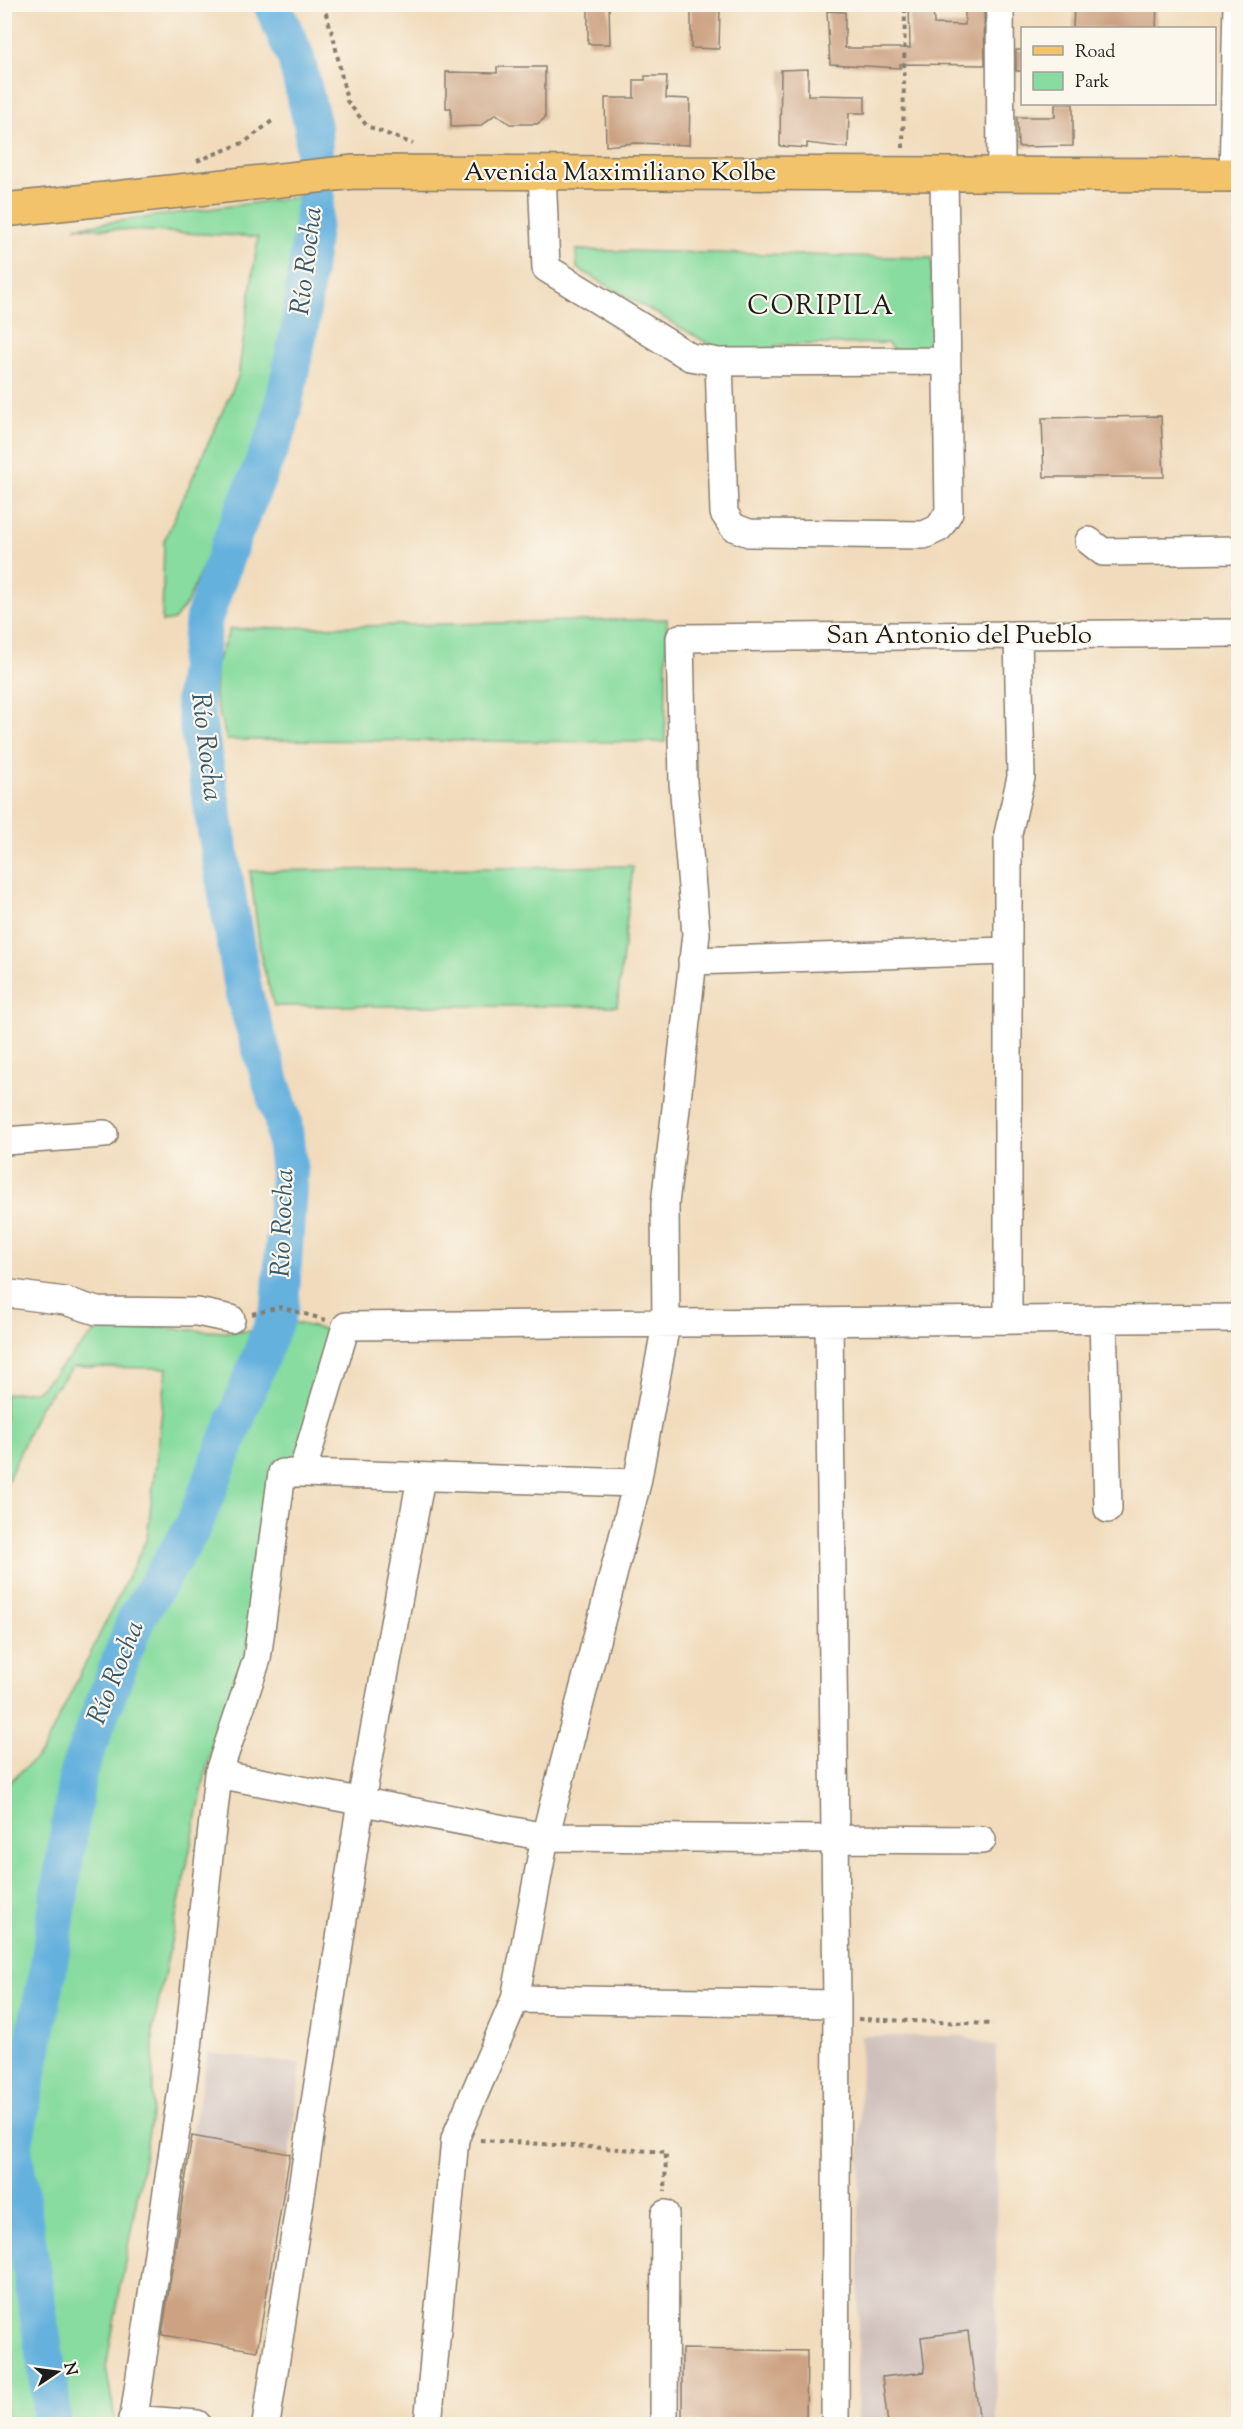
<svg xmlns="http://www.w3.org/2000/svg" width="1243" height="2429" viewBox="0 0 1243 2429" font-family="'Sorts Mill Goudy',serif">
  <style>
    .industrial { fill: #cfc0bb }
    .green { fill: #88dc9f; stroke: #527c5e; stroke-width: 1.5 }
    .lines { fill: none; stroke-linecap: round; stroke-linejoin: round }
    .river { stroke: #65b1de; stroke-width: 38 }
    .building { fill: #cca282 }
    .minor-casing { stroke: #867c6c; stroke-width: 30 }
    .major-casing { stroke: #867c6c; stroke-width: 36 }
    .path { stroke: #867c6c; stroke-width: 4; stroke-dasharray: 4.5 4.5; stroke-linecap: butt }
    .minor { stroke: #fff; stroke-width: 27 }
    .major { stroke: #f2c36a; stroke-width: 33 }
    .labels { text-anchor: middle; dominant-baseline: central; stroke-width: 4.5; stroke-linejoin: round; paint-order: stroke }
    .street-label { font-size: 26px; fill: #1c1c1c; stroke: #fbf7ec }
    .water-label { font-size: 27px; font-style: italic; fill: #39586a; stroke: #fbf7ec }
    .neighbourhood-label { font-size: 27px; letter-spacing: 1.5px; fill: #1c1c1c; stroke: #fbf7ec }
  </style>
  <rect width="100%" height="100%" fill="#fbf7ec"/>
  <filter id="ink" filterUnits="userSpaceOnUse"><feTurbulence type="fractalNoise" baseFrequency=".0167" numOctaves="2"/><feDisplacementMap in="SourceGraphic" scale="12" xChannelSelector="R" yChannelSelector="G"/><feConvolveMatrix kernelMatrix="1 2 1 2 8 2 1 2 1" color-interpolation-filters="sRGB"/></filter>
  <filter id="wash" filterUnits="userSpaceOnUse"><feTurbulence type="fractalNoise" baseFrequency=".008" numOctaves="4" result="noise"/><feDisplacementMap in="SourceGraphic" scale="24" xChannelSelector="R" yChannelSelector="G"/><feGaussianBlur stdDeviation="1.35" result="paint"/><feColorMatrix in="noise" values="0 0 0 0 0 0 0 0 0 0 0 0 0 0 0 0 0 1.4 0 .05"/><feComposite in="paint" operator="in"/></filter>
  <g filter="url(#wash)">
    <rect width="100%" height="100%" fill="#f1dbbc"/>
    <path class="industrial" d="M861 2036H963L996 2047 997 2424H857Z
      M208 2053 301 2064 290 2154 192 2136Z"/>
    <path class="green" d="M298 197V240L266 422 187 603 174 620 162 622 164 541 238 377 258 237 75 227Z
      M576 250 932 258V350L896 352 887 343 777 345 766 353 723 352 577 268Z
      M667 619 665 742 227 740 215 700 216 665 230 629Z
      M633 866 617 1006H274L261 957 250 871Z
      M287 1321 331 1331 295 1464 274 1462 247 1653 208 1762 153 2029V2109L106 2367 116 2424H61L23 2144 89 1779 142 1627 199 1541Z
      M103 1324 223 1332 251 1331 209 1444 167 1544 127 1605 65 1763 35 1959 5 2125V1786L42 1752 147 1538 167 1368 73 1367 40 1406 5 1487V1394L37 1391Z
      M4 2187H5L40 2424H8L4 2397Z"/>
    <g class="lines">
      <path class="river" d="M52 2424 50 2390 13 2149 48 1970 78 1772 136 1619 194 1525 280 1307 289 1174 283 1121 244 994 194 701 204 618 233 536 279 426 300 326 316 197 313 127 296 58 272 4"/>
    </g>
    <g id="blocks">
      <path class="building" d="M588 4H609L610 44H588Z
        M909 4H933L934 24 965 25V4H984L985 65 900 64V68L830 64 827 11 845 12V48H910Z
        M1074 4H1157L1156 28H1073Z
        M691 8H720L719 49 691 48Z
        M1016 50H1023V71H1016Z
        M497 67H545V118L537 124H510L496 114 480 126 451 127V108H446V72L497 73Z
        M808 69V95L865 96V113H849L848 148 807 143V148L780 146 781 70Z
        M645 76H667L666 98 690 99 689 145 635 143 606 146 605 98H634V80H645Z
        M1055 104H1073V146L1018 147 1017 117H1055Z
        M1161 416 1164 477H1044L1042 418Z
        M192 2136 290 2154 257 2351 162 2335Z
        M968 2331 980 2424H888L882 2377 925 2372 921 2337Z
        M682 2349 807 2351 806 2424 682 2423Z"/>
    </g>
  </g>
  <g filter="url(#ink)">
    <use href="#blocks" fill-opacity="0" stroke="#867c6c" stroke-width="1.5"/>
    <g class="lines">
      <defs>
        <path id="minor" d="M1000 4 1001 174
          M542 172 546 268 690 357 719 362 946 361
          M1233 175 1237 4
          M719 362 724 513 733 527 749 533 924 535 939 528 949 512 944 174
          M1089 541 1103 552 1238 550
          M692 961 1008 951
          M4 1141 104 1134
          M4 1293 65 1301 97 1311 197 1312 231 1319
          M1103 1319 1108 1509
          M1008 1320V834L1021 777 1018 635
          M829 1322 837 2004 835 2424
          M302 1473 637 1483
          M218 1774 545 1837 982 1840
          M515 1999 837 2004
          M132 2419 197 2424
          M133 2424 188 2048 218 1774 257 1659 282 1473H302L346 1326 1238 1318
          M266 2424 361 1801 421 1478
          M428 2424 455 2139 515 1999 545 1837 637 1483 666 1324 665 1204 696 934 683 782 680 638 1238 633
          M664 2424 665 2214"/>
        <path id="major" d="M4 210 354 172 1238 175"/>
      </defs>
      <use href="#minor" class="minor-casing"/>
      <use href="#major" class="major-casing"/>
      <path class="path" d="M323 4 334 40 347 101 367 126 413 144
        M903 148 905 4
        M197 161 245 142 272 121
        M252 1314 280 1307 326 1320
        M858 2019 993 2024
        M480 2140 666 2152 665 2192"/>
      <use href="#minor" class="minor"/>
      <use href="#major" class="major"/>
    </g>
  </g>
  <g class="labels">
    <g class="street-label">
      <text x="620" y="173">Avenida Maximiliano Kolbe</text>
      <text x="959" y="636">San Antonio del Pueblo</text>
    </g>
    <g class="water-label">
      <text transform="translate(308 261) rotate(-83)">Río Rocha</text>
      <text transform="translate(205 747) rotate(83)">Río Rocha</text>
      <text transform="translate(284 1223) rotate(-88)">Río Rocha</text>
      <text transform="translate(117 1673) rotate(-68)">Río Rocha</text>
    </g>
    <g class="neighbourhood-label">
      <text x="821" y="307">CORIPILA</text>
    </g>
  </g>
  <rect width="1243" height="2429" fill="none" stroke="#fbf7ec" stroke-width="24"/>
  <rect x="1021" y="27" width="195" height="78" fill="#fbf7ec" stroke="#a29f99" stroke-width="1.5"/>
  <rect x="1033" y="46" width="30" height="9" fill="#f2c36a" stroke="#a29f99" stroke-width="1.5"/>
  <text x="1075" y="57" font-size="18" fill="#1c1c1c">Road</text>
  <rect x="1033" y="72" width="30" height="18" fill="#88dc9f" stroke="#a29f99" stroke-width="1.5"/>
  <text x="1075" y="87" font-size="18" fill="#1c1c1c">Park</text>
  <g transform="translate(57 2372) rotate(77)" stroke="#fbf7ec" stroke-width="4.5" paint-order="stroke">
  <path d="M0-4.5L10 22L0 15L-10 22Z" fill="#1c1c1c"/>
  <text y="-9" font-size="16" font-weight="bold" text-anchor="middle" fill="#1c1c1c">N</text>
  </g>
</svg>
